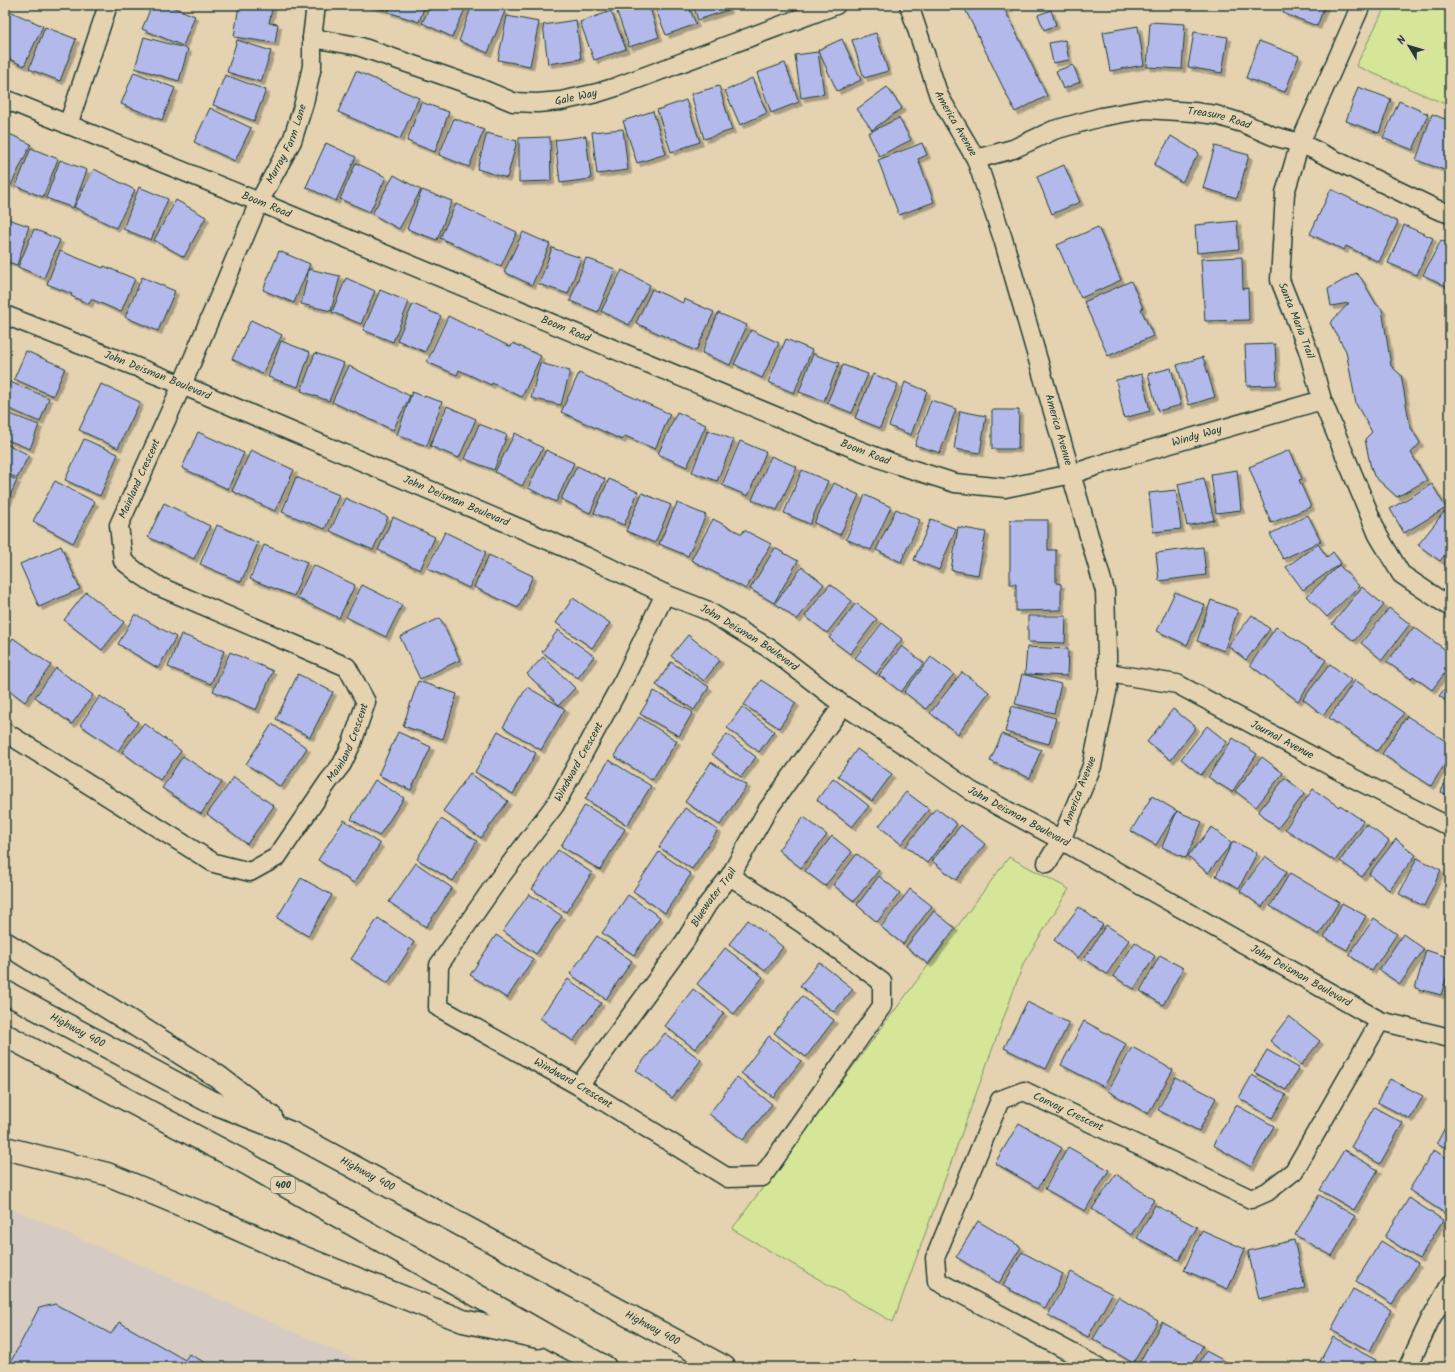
<svg xmlns="http://www.w3.org/2000/svg" width="1455" height="1372" viewBox="0 0 1455 1372" font-family="Kalam,sans-serif">
  <style>
    .built { fill: #d5cbc2 }
    .green { fill: #d5e699; stroke: #7a9266 }
    .building { fill: #b3baeb; stroke: #1f3d34; filter: url(#shadow) }
    .lines { fill: none; stroke-linecap: round; stroke-linejoin: round }
    .minor-casing { stroke: #1f3d34; stroke-width: 21 }
    .highway-casing { stroke: #1f3d34; stroke-width: 25 }
    .minor { stroke: #e4d2b0; stroke-width: 18 }
    .highway { stroke: #e4d2b0; stroke-width: 22 }
    .labels { text-anchor: middle; dominant-baseline: central; stroke-width: 4; stroke-linejoin: round; paint-order: stroke }
    .shield { fill: #e4d2b0; stroke: #5a6a59; stroke-width: 1 }
    .shield-label { font-size: 10px; font-weight: bold; fill: #1f3d34 }
    .street-label { font-size: 11px; fill: #1f3d34; stroke: #e4d2b0 }
  </style>
  <defs>
    <filter id="shadow"><feDropShadow dx="3.5" dy="3.5" stdDeviation="0" flood-color="#0004"/></filter>
  </defs>
  <rect width="100%" height="100%" fill="#e4d2b0"/>
  <filter id="ink" filterUnits="userSpaceOnUse"><feTurbulence type="fractalNoise" baseFrequency=".025" numOctaves="2"/><feDisplacementMap in="SourceGraphic" scale="8" xChannelSelector="R" yChannelSelector="G"/><feConvolveMatrix kernelMatrix="1 2 1 2 8 2 1 2 1" color-interpolation-filters="sRGB"/></filter>
  <g filter="url(#ink)">
    <path class="built" d="M5 1206 373 1367H5Z"/>
    <path class="green" d="M1386 5H1450V106L1356 66Z
      M1009 857 1069 889 1024 962 893 1322 732 1229Z"/>
    <path class="building" d="M152 5H167L195 16 183 46 142 29Z
      M239 5H273L269 23 278 24 275 43 234 37Z
      M366 5H386L385 10Z
      M391 5H425L419 22 388 12Z
      M431 5H467L452 37 422 23Z
      M472 5H489L505 11 488 53 459 41Z
      M619 5H649L659 37 629 47 615 6Z
      M654 5H688L696 24 666 35Z
      M693 5H726L728 10 698 20Z
      M963 5H1009L1010 8 1005 10 1047 96 1015 112Z
      M1286 5H1325L1317 26 1283 13Z
      M5 9 43 26 24 66 5 57Z
      M1051 10 1056 25 1044 30 1038 15Z
      M611 11 626 49 594 60 580 22Z
      M507 16 539 22 530 66 498 60Z
      M576 20 581 59 548 64 543 25Z
      M1150 22 1185 24 1182 69 1147 67Z
      M1138 26 1144 65 1110 71 1103 32Z
      M45 27 76 39 60 81 29 69Z
      M1194 32 1228 37 1222 73 1188 67Z
      M876 33 888 71 864 78 852 40Z
      M144 37 188 49 179 81 135 68Z
      M842 39 861 80 837 91 818 50Z
      M237 40 271 51 261 82 227 72Z
      M1065 40 1069 60 1053 63 1049 43Z
      M1259 41 1299 56 1285 92 1246 78Z
      M818 52 824 94 801 98 795 55Z
      M785 63 799 102 771 113 757 73Z
      M1073 65 1080 82 1063 89 1056 71Z
      M356 71 419 98 400 139 338 112Z
      M134 72 175 88 162 120 121 104Z
      M225 75 266 90 254 121 213 105Z
      M752 78 767 113 740 125 725 91Z
      M719 86 732 130 704 139 691 94Z
      M887 87 902 108 872 130 857 109Z
      M1358 87 1391 99 1379 133 1346 121Z
      M686 100 700 142 671 152 657 110Z
      M1399 101 1428 114 1413 150 1383 138Z
      M421 102 449 112 435 152 407 141Z
      M210 108 251 128 235 161 194 142Z
      M653 111 666 154 637 163 623 121Z
      M1432 114 1450 121V164L1447 171 1416 160Z
      M454 118 484 130 469 167 439 155Z
      M899 118 911 140 879 156 868 133Z
      M623 129 628 170 597 174 592 132Z
      M5 132 31 144 11 185 5 182Z
      M487 133 517 141 507 178 477 169Z
      M586 136 591 179 560 183 555 140Z
      M1171 136 1199 153 1182 182 1154 165Z
      M550 137 551 181 519 182V138Z
      M326 143 356 157 336 201 306 187Z
      M922 143 927 155 918 159 934 202 899 215 878 160Z
      M1215 146 1249 155 1237 198 1203 188Z
      M31 148 58 159 43 197 16 186Z
      M60 160 87 170 73 208 46 198Z
      M356 163 386 177 370 212 340 199Z
      M1064 165 1080 202 1052 214 1037 177Z
      M94 169 135 190 116 228 74 207Z
      M394 175 421 190 399 229 372 214Z
      M139 187 168 199 151 240 123 229Z
      M1331 189 1398 222 1379 262 1346 246 1344 250 1310 234Z
      M422 190 452 201 437 240 407 229Z
      M176 200 206 217 184 257 154 240Z
      M456 204 517 232 501 266 440 238Z
      M5 218 29 226 17 265 5 261Z
      M1237 221 1239 249 1197 253 1195 225Z
      M1404 225 1433 238 1417 275 1388 263Z
      M1098 227 1121 280 1081 298 1057 245Z
      M34 229 60 240 44 278 18 267Z
      M523 232 550 244 532 285 504 272Z
      M1441 240 1450 244V288L1423 275Z
      M552 248 581 258 568 294 539 284Z
      M60 251 103 268 104 266 135 279 121 312 91 299 89 304 71 296 72 294 47 284Z
      M279 251 310 264 294 303 263 290Z
      M1242 257 1243 289 1248 288 1249 320 1205 321 1201 259Z
      M586 258 615 269 598 312 570 301Z
      M309 269 340 276 331 311 301 304Z
      M622 270 650 285 629 325 601 311Z
      M1356 273 1361 278 1376 304 1382 309 1391 366 1401 375 1410 426 1420 443 1411 453 1427 480 1397 497 1374 476 1370 464 1365 439 1372 432 1356 404 1346 351 1330 323 1349 303 1331 306 1328 289Z
      M142 277 175 291 158 331 125 317Z
      M346 278 375 291 361 324 332 312Z
      M1131 281 1143 308 1141 309 1153 336 1108 356 1084 302Z
      M652 289 683 303 684 299 714 312 696 351 636 323Z
      M380 290 409 302 393 342 363 330Z
      M413 304 441 316 425 352 397 340Z
      M718 313 747 325 730 365 702 353Z
      M448 316 511 347 513 343 541 356 522 397 492 383 491 385 459 370 457 375 427 362Z
      M251 320 282 335 262 374 232 359Z
      M751 330 779 343 762 378 734 364Z
      M786 339 812 350 794 393 768 382Z
      M281 341 310 352 298 387 268 377Z
      M1275 344 1277 385 1247 386 1245 345Z
      M26 351 65 368 53 396 14 379Z
      M315 353 344 363 329 401 301 391Z
      M813 354 839 363 824 401 799 392Z
      M1203 357 1215 397 1189 405 1177 365Z
      M540 363 570 371 561 405 531 398Z
      M843 365 868 374 852 413 827 403Z
      M349 366 410 396 393 430 332 402Z
      M1171 368 1181 405 1158 411 1148 374Z
      M579 373 670 414 655 449 625 436 622 440 561 412Z
      M873 374 898 384 880 428 855 418Z
      M1142 374 1150 411 1124 418 1116 380Z
      M1450 376V388L1446 386Z
      M10 382 49 398 40 422 5 407V396Z
      M905 382 927 391 911 435 889 426Z
      M101 384 140 402 118 448 79 430Z
      M412 392 442 402 427 446 397 435Z
      M931 400 956 409 940 453 915 445Z
      M447 406 476 419 459 458 430 446Z
      M992 410H1019L1018 449H992Z
      M960 411 986 416 980 453 954 449Z
      M5 412 39 425 30 449 5 439Z
      M677 412 706 425 687 467 658 454Z
      M479 424 507 435 494 470 465 459Z
      M708 430 734 440 717 481 692 472Z
      M198 432 244 453 228 489 182 468Z
      M515 433 543 448 522 486 495 472Z
      M84 439 118 454 100 496 65 480Z
      M740 441 766 452 748 496 722 485Z
      M5 443 29 455 17 478 5 472Z
      M251 450 294 470 275 511 232 491Z
      M546 450 574 463 556 502 528 488Z
      M1290 450 1302 479 1299 480 1311 507 1271 523 1249 467Z
      M771 456 797 467 777 510 752 500Z
      M577 466 605 479 590 513 561 499Z
      M802 470 828 481 810 524 784 513Z
      M1237 470 1241 510 1216 513 1211 474Z
      M5 475 17 480 7 503H5Z
      M296 477 339 495 325 529 282 512Z
      M1204 478 1214 520 1187 526 1178 484Z
      M609 479 638 492 624 525 594 513Z
      M55 481 95 502 73 543 33 521Z
      M834 483 859 495 840 535 814 523Z
      M1432 484 1446 508 1404 533 1390 509Z
      M1176 490 1181 529 1153 532 1149 493Z
      M642 493 671 505 655 543 626 531Z
      M865 495 891 507 871 550 846 539Z
      M345 498 388 517 373 550 330 531Z
      M164 503 210 526 194 559 148 537Z
      M677 503 706 515 688 556 659 544Z
      M896 509 920 520 901 562 876 550Z
      M1444 512 1450 516V548L1440 561 1418 545Z
      M1308 515 1321 541 1283 559 1270 534Z
      M393 517 435 537 420 570 378 550Z
      M713 519 742 534 744 530 771 544 746 589 691 560Z
      M931 519 956 529 939 570 914 560Z
      M1010 520H1048V550H1056V583L1061 584V610L1016 611V584H1010Z
      M217 525 258 543 241 582 200 564Z
      M958 527 986 532 978 575 951 570Z
      M445 532 486 552 469 588 427 568Z
      M1318 544 1327 557 1333 552 1341 563 1303 590 1286 567Z
      M264 545 307 562 294 596 250 579Z
      M61 546 80 589 39 607 20 564Z
      M1203 547 1206 575 1159 581 1156 553Z
      M775 548 798 561 774 603 750 589Z
      M489 555 533 576 518 608 474 587Z
      M1450 556V569L1444 564Z
      M313 565 355 585 339 618 297 598Z
      M1339 565 1359 586 1327 617 1307 596Z
      M802 567 824 584 797 620 775 603Z
      M830 584 852 601 827 633 805 616Z
      M362 585 402 605 386 637 346 617Z
      M1362 587 1384 605 1354 641 1332 624Z
      M86 592 124 622 102 650 64 620Z
      M1175 592 1205 605 1187 645 1157 631Z
      M573 598 610 623 592 648 556 623Z
      M1211 600 1238 610 1224 651 1197 641Z
      M856 603 877 619 850 654 829 638Z
      M1389 608 1410 624 1382 660 1361 643Z
      M135 614 176 637 158 668 118 644Z
      M1252 615 1270 629 1246 660 1228 646Z
      M1028 616H1066L1065 643 1028 642Z
      M440 618 460 660 420 679 400 637Z
      M882 623 902 639 876 674 855 658Z
      M1276 627 1326 660 1298 701 1250 665Z
      M1414 627 1450 653V666L1432 690 1413 676 1411 679 1387 662Z
      M558 630 594 656 578 678 542 652Z
      M181 634 224 651 211 684 168 667Z
      M688 635 720 660 704 681 671 656Z
      M13 638 51 665 25 702 5 687V649Z
      M902 646 924 663 901 692 879 675Z
      M1027 647 1068 649 1067 676 1025 674Z
      M230 652 273 671 256 710 213 691Z
      M543 657 575 688 559 705 527 674Z
      M931 657 954 674 926 709 904 692Z
      M671 662 709 687 694 710 656 685Z
      M1330 664 1351 680 1323 715 1303 699Z
      M56 668 93 695 72 724 35 697Z
      M962 672 989 692 958 734 930 713Z
      M298 674 333 692 310 737 276 719Z
      M1022 674 1061 684 1054 713 1015 704Z
      M761 680 796 703 779 728 744 705Z
      M1355 680 1404 713 1377 751 1329 718Z
      M418 681 457 694 443 739 403 726Z
      M1450 681V703L1439 696Z
      M527 687 565 709 541 750 503 727Z
      M654 691 693 712 679 736 640 714Z
      M100 696 138 722 118 751 80 725Z
      M1012 706 1056 718 1049 744 1005 732Z
      M742 707 774 731 759 752 727 728Z
      M1173 709 1196 727 1171 760 1147 742Z
      M1407 716 1450 744V756L1431 786 1382 754Z
      M639 717 677 741 652 780 614 756Z
      M144 723 181 751 160 780 122 752Z
      M272 724 307 748 281 787 246 764Z
      M1207 726 1227 742 1201 775 1181 759Z
      M498 731 536 753 513 794 475 772Z
      M398 732 431 747 411 790 378 775Z
      M727 734 756 757 741 777 712 754Z
      M1002 734 1041 750 1030 778 990 761Z
      M1233 738 1257 754 1232 792 1208 777Z
      M857 749 892 774 872 801 838 776Z
      M183 756 222 782 201 814 162 788Z
      M1262 757 1283 773 1256 807 1235 791Z
      M609 760 651 786 627 825 585 799Z
      M711 762 747 785 720 825 685 802Z
      M1450 769V796L1441 792Z
      M470 773 508 801 481 838 443 811Z
      M234 777 274 806 247 844 207 814Z
      M833 778 869 806 852 827 817 800Z
      M1285 778 1305 793 1278 828 1258 812Z
      M375 780 404 798 379 836 351 819Z
      M1313 789 1339 807 1340 805 1363 821 1335 861 1285 829Z
      M906 792 929 809 901 844 879 826Z
      M1152 796 1177 811 1156 845 1131 831Z
      M585 805 625 829 600 870 561 846Z
      M685 808 718 830 692 869 659 847Z
      M936 808 957 824 927 863 906 846Z
      M1177 811 1202 822 1186 858 1162 847Z
      M804 817 827 835 801 868 778 850Z
      M441 819 477 841 453 881 417 859Z
      M344 820 380 844 354 883 318 860Z
      M1366 824 1389 841 1362 877 1340 861Z
      M961 825 985 844 956 880 932 861Z
      M1212 827 1232 843 1208 873 1188 856Z
      M832 836 852 852 825 886 805 871Z
      M1396 839 1416 855 1389 890 1369 874Z
      M1233 841 1257 853 1239 888 1216 876Z
      M558 850 592 873 566 912 532 889Z
      M659 852 691 874 665 913 633 891Z
      M857 854 879 870 854 901 833 885Z
      M1265 856 1287 872 1262 907 1240 891Z
      M1417 858 1441 870 1424 906 1399 894Z
      M416 863 452 888 426 927 389 902Z
      M1290 873 1339 902 1319 935 1270 906Z
      M879 876 900 893 877 922 857 905Z
      M301 878 332 895 308 936 277 918Z
      M910 889 932 906 903 944 881 927Z
      M529 894 562 916 536 954 503 931Z
      M628 895 660 917 634 955 602 933Z
      M1342 903 1366 916 1347 950 1324 937Z
      M1079 907 1103 925 1078 958 1054 940Z
      M934 911 955 928 928 964 906 947Z
      M378 918 414 942 388 983 351 959Z
      M1374 918 1397 934 1372 971 1349 955Z
      M748 920 783 947 765 971 729 944Z
      M1106 925 1129 940 1107 974 1084 959Z
      M1403 934 1424 949 1400 984 1379 970Z
      M496 935 533 959 507 998 470 975Z
      M597 936 632 961 606 999 570 974Z
      M1135 942 1155 956 1134 989 1113 976Z
      M725 948 763 977 734 1014 697 984Z
      M1426 950 1450 958V965L1441 995 1415 988Z
      M1160 955 1183 968 1163 1005 1140 991Z
      M819 962 853 989 834 1012 800 986Z
      M568 979 601 1003 573 1041 540 1018Z
      M1450 985V1003L1446 1002Z
      M693 989 724 1013 695 1049 665 1026Z
      M802 996 834 1020 806 1057 774 1033Z
      M1027 1002 1069 1023 1046 1069 1004 1048Z
      M1289 1016 1320 1041 1301 1065 1270 1041Z
      M1084 1021 1126 1044 1104 1087 1061 1065Z
      M665 1033 701 1060 672 1098 636 1070Z
      M769 1036 801 1061 773 1097 741 1073Z
      M1132 1047 1173 1070 1148 1114 1108 1091Z
      M1267 1050 1299 1068 1286 1090 1254 1072Z
      M1252 1075 1286 1095 1272 1118 1239 1098Z
      M737 1077 772 1104 743 1140 709 1114Z
      M1175 1077 1216 1098 1199 1131 1158 1110Z
      M1390 1079 1423 1096 1410 1119 1377 1102Z
      M1236 1105 1274 1126 1251 1167 1213 1145Z
      M1374 1107 1403 1123 1380 1164 1351 1147Z
      M1450 1118V1150L1437 1143Z
      M1019 1123 1062 1148 1038 1188 995 1163Z
      M1068 1147 1109 1170 1085 1211 1045 1189Z
      M1344 1150 1378 1170 1354 1210 1320 1190Z
      M1434 1150 1450 1160 1449 1216 1409 1190Z
      M1116 1174 1154 1200 1131 1235 1092 1209Z
      M1319 1195 1355 1216 1332 1256 1295 1235Z
      M1409 1198 1443 1220 1419 1259 1385 1237Z
      M1155 1205 1197 1227 1179 1260 1137 1238Z
      M978 1221 1021 1247 999 1283 956 1257Z
      M1202 1230 1245 1249 1228 1289 1184 1270Z
      M1294 1240 1305 1288 1259 1299 1248 1251Z
      M1381 1241 1418 1264 1392 1304 1356 1281Z
      M1022 1252 1063 1274 1045 1308 1003 1286Z
      M1071 1272 1112 1294 1088 1337 1048 1315Z
      M1353 1289 1391 1310 1370 1351 1331 1330Z
      M1118 1297 1158 1321 1133 1363 1093 1339Z
      M55 1304 111 1334 119 1322 185 1360 189 1354 214 1367H8L39 1308Z
      M1162 1322 1203 1346 1191 1367H1143L1138 1365Z
      M1333 1337 1376 1360 1372 1367H1317Z
      M1206 1351 1236 1367H1197Z"/>
    <g class="lines">
      <defs>
        <g id="minor">
          <path id="s1" d="M909 5 939 96 976 159 1003 239 1105 591 1108 687 1092 766 1061 840 1047 863"/>
          <path id="s2" d="M1361 5 1300 143 1285 193 1280 280 1308 350 1322 400 1378 535 1401 574 1450 607"/>
          <path id="s3" d="M312 38 358 46 477 87 513 102 537 103 561 101 597 93 616 87 836 5"/>
          <path id="s4" d="M5 99 259 202 833 440 892 463 955 483 1005 488 1072 474 1108 462 1322 400"/>
          <path d="M68 125 108 5"/>
          <path id="s5" d="M976 159 1013 149 1054 130 1101 117 1145 109 1194 112 1216 115 1245 124 1273 136 1300 143 1436 209 1450 214"/>
          <path id="s6" d="M5 315 182 385 585 556 665 594 706 610 772 650 843 705 918 754 971 791 1061 840 1380 1021 1450 1038"/>
          <path id="s7" d="M665 594 624 679 555 805 498 880 439 965 438 1007 579 1086 728 1178 762 1177 882 1006V982L803 924 730 876"/>
          <path id="s8" d="M1108 673 1177 684 1353 778 1450 827"/>
          <path id="s9" d="M5 732 214 863 250 872 277 857 328 782 342 764 352 743 366 702 347 667 158 586 141 575 123 561 119 525 182 385 259 202 292 141 304 103 312 66V38L316 5"/>
          <path id="s10" d="M579 1086 685 941 707 905 730 876 768 809 843 705"/>
          <path id="s11" d="M1098 1367 937 1281 935 1258 1000 1100 1024 1091 1251 1199 1267 1192 1294 1171 1380 1021"/>
          <path d="M1408 1367 1430 1320 1450 1285"/>
        </g>
        <g id="highway">
          <path d="M5 943 217 1076 271 1117"/>
          <path id="s12" d="M5 992 207 1100 291 1133 724 1367"/>
          <path d="M5 1035 246 1163 558 1342 605 1367"/>
          <path d="M5 1148 107 1174 213 1218 287 1251 463 1321 538 1337"/>
        </g>
      </defs>
      <use href="#minor" class="minor-casing"/>
      <use href="#highway" class="highway-casing"/>
      <use href="#minor" class="minor"/>
      <use href="#highway" class="highway"/>
    </g>
  </g>
  <g class="labels">
    <rect class="shield" x="271" y="1177" width="24" height="16" rx="3"/>
    <g class="shield-label">
      <text x="283" y="1185">400</text>
    </g>
    <g class="street-label">
      <text stroke="none"><textPath href="#s3" startOffset="275">Gale Way</textPath></text>
      <text stroke="none"><textPath href="#s5" startOffset="252">Treasure Road</textPath></text>
      <text stroke="none"><textPath href="#s1" startOffset="128">America Avenue</textPath></text>
      <text stroke="none"><textPath href="#s9" startOffset="1236">Murray Farm Lane</textPath></text>
      <text stroke="none"><textPath href="#s4" startOffset="282">Boom Road</textPath></text>
      <text stroke="none"><textPath href="#s2" startOffset="334">Santa Maria Trail</textPath></text>
      <text stroke="none"><textPath href="#s4" startOffset="606">Boom Road</textPath></text>
      <text stroke="none"><textPath href="#s6" startOffset="164">John Deisman Boulevard</textPath></text>
      <text stroke="none"><textPath href="#s1" startOffset="452">America Avenue</textPath></text>
      <text stroke="none"><textPath href="#s4" startOffset="1274">Windy Way</textPath></text>
      <text stroke="none"><textPath href="#s4" startOffset="930">Boom Road</textPath></text>
      <text stroke="none"><textPath href="#s9" startOffset="870">Mainland Crescent</textPath></text>
      <text stroke="none"><textPath href="#s6" startOffset="488">John Deisman Boulevard</textPath></text>
      <text stroke="none"><textPath href="#s6" startOffset="812">John Deisman Boulevard</textPath></text>
      <text stroke="none"><textPath href="#s8" startOffset="189">Journal Avenue</textPath></text>
      <text stroke="none"><textPath href="#s9" startOffset="450">Mainland Crescent</textPath></text>
      <text transform="translate(579 762) rotate(-61)">Windward Crescent</text>
      <text transform="translate(1080 791) rotate(-69)">America Avenue</text>
      <text stroke="none"><textPath href="#s6" startOffset="1136">John Deisman Boulevard</textPath></text>
      <text stroke="none"><textPath href="#s10" startOffset="232">Bluewater Trail</textPath></text>
      <text stroke="none"><textPath href="#s6" startOffset="1460">John Deisman Boulevard</textPath></text>
      <text stroke="none"><textPath href="#s12" startOffset="82">Highway 400</textPath></text>
      <text stroke="none"><textPath href="#s7" startOffset="633">Windward Crescent</textPath></text>
      <text stroke="none"><textPath href="#s11" startOffset="451">Convoy Crescent</textPath></text>
      <text stroke="none"><textPath href="#s12" startOffset="406">Highway 400</textPath></text>
      <text stroke="none"><textPath href="#s12" startOffset="730">Highway 400</textPath></text>
    </g>
  </g>
  <rect width="1455" height="1372" fill="none" stroke="#e4d2b0" stroke-width="20"/>
  <rect x="10" y="10" width="1435" height="1352" fill="none" stroke="#1f3d34" stroke-width="1.5" filter="url(#ink)"/>
  <g transform="translate(1409 46) rotate(308)" stroke="#e4d2b0" stroke-width="3" paint-order="stroke">
  <path d="M0-3L7 15L0 10L-7 15Z" fill="#1f3d34"/>
  <text y="-6" font-size="11" font-weight="bold" text-anchor="middle" fill="#1f3d34">N</text>
  </g>
</svg>
